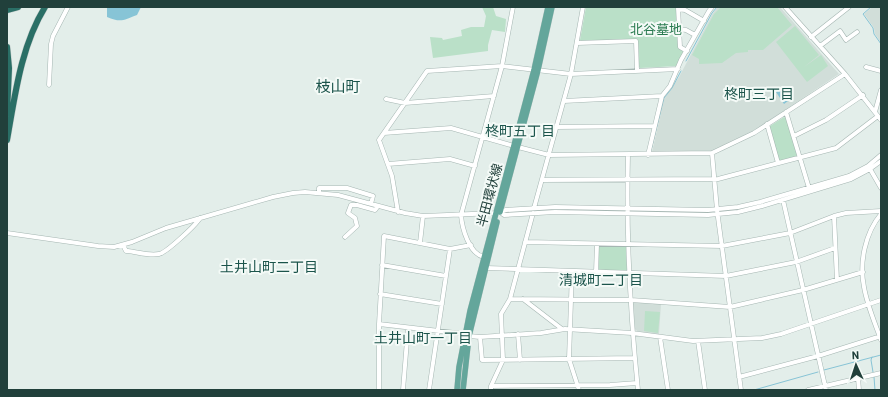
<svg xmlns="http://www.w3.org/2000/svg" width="888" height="397" viewBox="0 0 888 397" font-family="Barlow,'Noto Sans JP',sans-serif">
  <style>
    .built { fill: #d1ded9 }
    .green { fill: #bae0c8 }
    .water { fill: #87c4d6 }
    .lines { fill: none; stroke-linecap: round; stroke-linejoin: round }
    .stream { stroke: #87c4d6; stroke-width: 1 }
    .minor-casing { stroke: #a5b6b2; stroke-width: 5 }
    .major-casing { stroke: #c1cac8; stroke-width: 6 }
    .highway-casing { stroke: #c1cac8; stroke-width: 7 }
    .minor { stroke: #fff; stroke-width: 4 }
    .major { stroke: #64a69b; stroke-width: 5.5 }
    .highway { stroke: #2a6f66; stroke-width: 6 }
    .labels { text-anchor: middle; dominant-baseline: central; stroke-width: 4; stroke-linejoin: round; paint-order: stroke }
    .park-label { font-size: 13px; fill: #287a4f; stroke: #f4faf7 }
    .street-label { font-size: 13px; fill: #21403b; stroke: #f4faf7 }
    .neighbourhood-label { font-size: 14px; fill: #1b544b; stroke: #f4faf7 }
    .quarter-label { font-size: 15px; fill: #1b544b; stroke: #f4faf7 }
  </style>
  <rect width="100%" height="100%" fill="#e3eeea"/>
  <path class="built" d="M718 7H780L839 74 752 132 712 151 653 153 652 152 664 99 679 77 713 13Z
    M872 7H881V43L875 34 874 28 864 14Z
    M635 302 661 304 659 334 637 331 635 329 633 303Z"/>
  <path class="green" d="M482 7H493L496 16 506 19 505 32 492 30 488 45V51L433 58 430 37 442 38 443 40 462 36 461 30 471 27H484L486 16Z
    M586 7H676L679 48 683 51V52L677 66 640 68 639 67 638 39 581 41 580 40Z
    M721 7H777L792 25 763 50H748V52L736 53 722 63 699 64V59L692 55 714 14Z
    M795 26 819 55 804 67 821 55 828 66 807 82 776 42Z
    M784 117 786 118 797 155 796 157 780 161 779 160 769 128 770 126Z
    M599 246H625L626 247 627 270 626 271 599 270 598 247Z
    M645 311 660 312 658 333 644 331Z"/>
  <path class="water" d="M107 7H141L137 15C124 20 121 23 107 17Z
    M784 86 792 98 784 104 776 92Z"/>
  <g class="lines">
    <path class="stream" d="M871 7 863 14 873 28 874 34 881 44
      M686 61 712 13 717 7
      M651 150 664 98 672 88 681 71
      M872 357 871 360 873 372
      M824 370 881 355
      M874 377 875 390
      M754 390 818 372"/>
    <defs>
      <path id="minor" d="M678 7 680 47 687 51
        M785 7 845 74 881 120
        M678 9 685 10 704 21
        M679 29 686 30 695 35
        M811 37 849 7
        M577 43 636 41 637 71
        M820 46 840 31 846 40 857 32
        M866 67 881 71
        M49 85 51 44 53 36 68 7
        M386 99 405 103 494 96
        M564 101 662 96
        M786 112 809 188
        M875 112 881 90
        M767 124 778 163
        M556 127 655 126
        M384 133 451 128 514 146
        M794 136 826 120 863 95
        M518 147 549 155 712 153 754 133 845 74
        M712 153 717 210 741 390
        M628 155C626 234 630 312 638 390
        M648 155 662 96 670 86 681 60 709 11 712 7
        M388 164 450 159 475 166
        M870 169 881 188
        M542 180 718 179 836 148 878 116
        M319 192V188H347L373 196 371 204
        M783 200 826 390
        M534 208 571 74 583 7
        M398 212 392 176 379 140 427 71 502 66 571 74 678 69
        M500 212 504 215 555 212 708 215 738 212 762 206 851 179 870 169 881 161
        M881 214C865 233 859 263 864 287 867 305 875 323 881 340
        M834 216 837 280
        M7 233 98 246 114 247 132 242 166 228 273 197 293 193 305 192 338 195 405 213 423 216 496 213 506 210 555 207 708 210 738 207 760 202 849 176 868 166 881 155
        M345 237 357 226 355 218 348 213 351 205H357L375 210 378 206
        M525 242 722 246 790 233 834 216 846 213 881 211
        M420 243 423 216
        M123 245 126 251H128C137 252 149 256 159 254 166 253 196 225 200 218
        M484 257C469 254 462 228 461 215L502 66 513 7
        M382 265 446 276
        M486 268 726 276 796 262 835 248
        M572 271 569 359 579 390
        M596 272 597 244
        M380 294 442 304
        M510 299 631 300 730 307 803 290 863 272
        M523 299 562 329
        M379 324 465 334
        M518 334 520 360
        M469 336 480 337 541 333 565 329 632 333 693 341 762 338 781 334 881 300
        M480 337 482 360 635 358
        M660 337 668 390
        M698 341 705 390
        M739 377 818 356 881 336
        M858 378 859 390
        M491 386 610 385 637 383
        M379 390V324L384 236 450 249 471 245
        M403 390 408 328
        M429 390 450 249
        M491 390V386L503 360 501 314 510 299 533 213
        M808 390 881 373"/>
      <path id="major" d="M500 212 538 70 552 7
        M457 390 459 367 470 311 534 70 548 7
        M463 390 469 336 497 222"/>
      <path id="highway" d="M7 10 18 7
        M7 47 9 68 7 113
        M7 140C15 95 21 46 45 7"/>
    </defs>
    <use href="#minor" class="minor-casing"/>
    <use href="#major" class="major-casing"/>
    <use href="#highway" class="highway-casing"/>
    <use href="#minor" class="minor"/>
    <use href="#major" class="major"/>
    <use href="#highway" class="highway"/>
  </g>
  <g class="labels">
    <g class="park-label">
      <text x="656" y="29">北谷墓地</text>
    </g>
    <g class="street-label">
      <text transform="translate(489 195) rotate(-75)">半田環状線</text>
    </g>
    <g class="neighbourhood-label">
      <text x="759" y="93">柊町三丁目</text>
      <text x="520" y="130">柊町五丁目</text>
      <text x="269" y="266">土井山町二丁目</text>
      <text x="601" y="279">清城町二丁目</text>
      <text x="423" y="337">土井山町一丁目</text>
    </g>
    <g class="quarter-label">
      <text x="338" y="86">枝山町</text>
    </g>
  </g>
  <rect width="888" height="397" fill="none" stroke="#21403b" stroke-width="16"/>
  <g transform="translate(856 365) rotate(357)" stroke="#f4faf7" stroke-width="3" paint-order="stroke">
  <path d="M0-3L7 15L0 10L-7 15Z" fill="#21403b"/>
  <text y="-6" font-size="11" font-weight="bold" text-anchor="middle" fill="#21403b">N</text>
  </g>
</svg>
